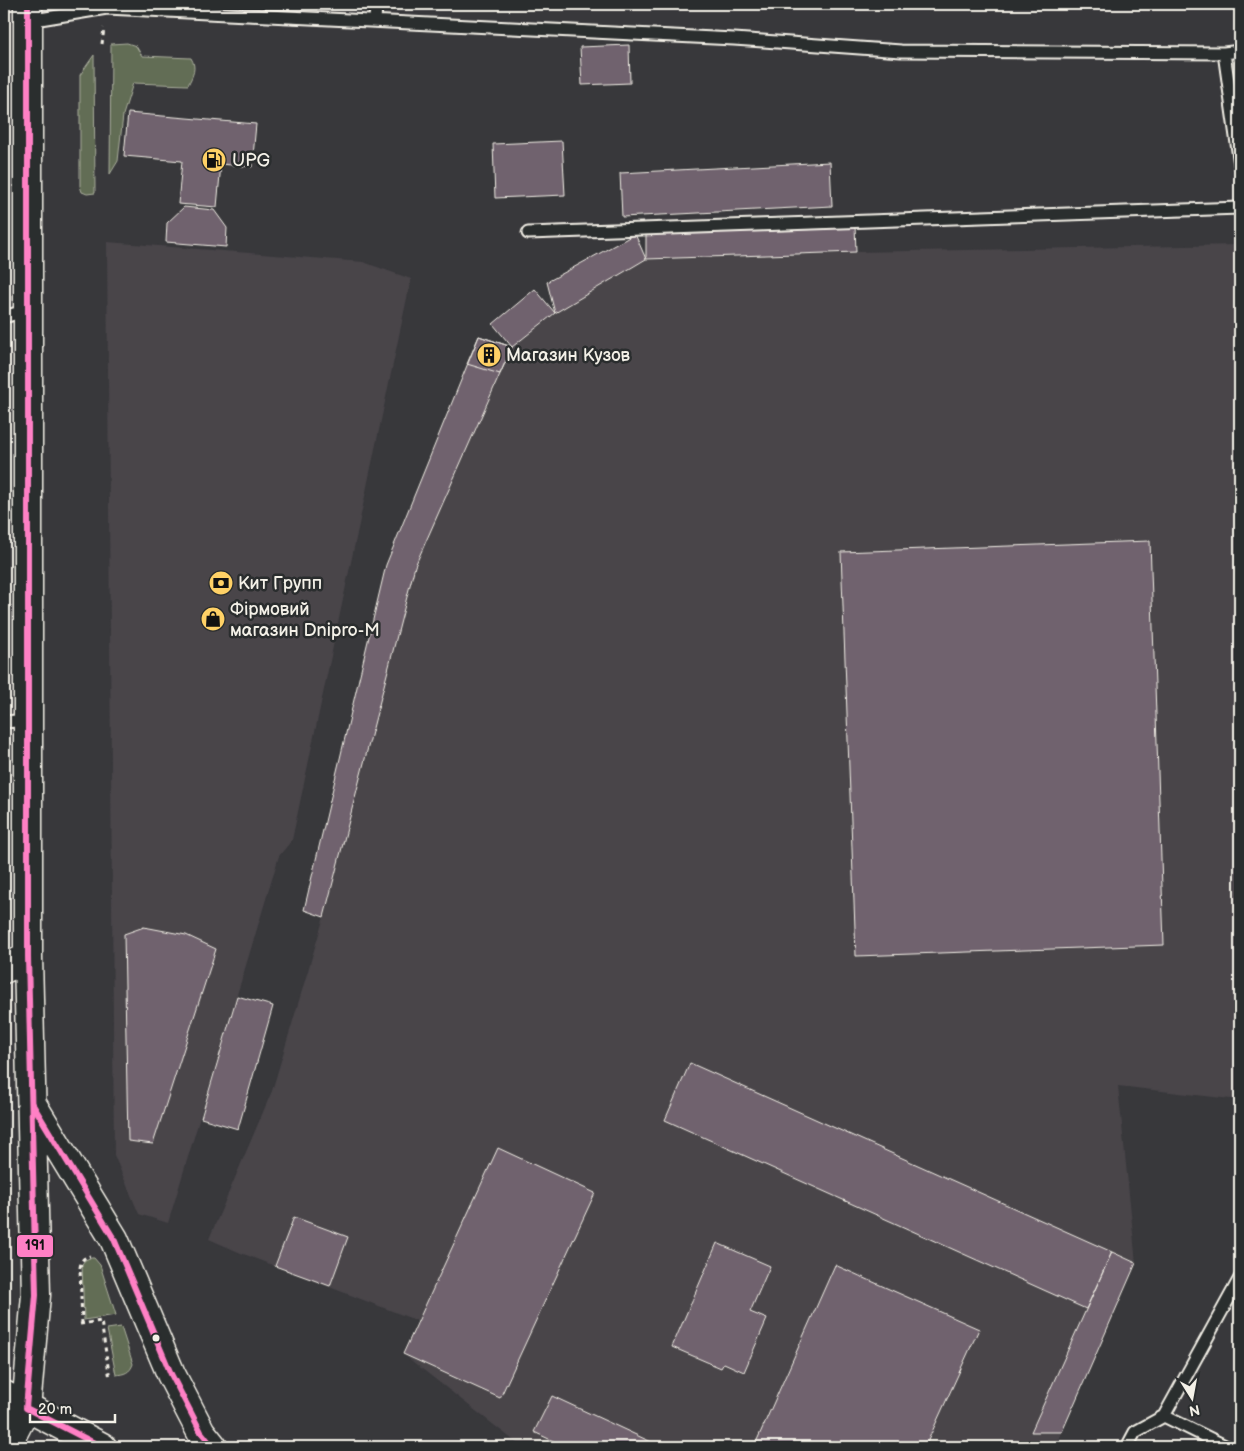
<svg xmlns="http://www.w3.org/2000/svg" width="1244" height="1451" viewBox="0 0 1244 1451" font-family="'Balsamiq Sans',sans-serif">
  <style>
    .built { fill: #49454a }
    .green { fill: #626d54; stroke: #abaf9e }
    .building { fill: #70626e; stroke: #f4f1e8 }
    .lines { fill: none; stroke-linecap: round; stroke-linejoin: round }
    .service-casing { stroke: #f4f1e8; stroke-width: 15 }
    .secondary-casing { stroke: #f4f1e8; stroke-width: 31 }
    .primary-casing { stroke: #f4f1e8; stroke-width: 31 }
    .path { stroke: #f4f1e8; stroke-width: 3; stroke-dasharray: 4 4; stroke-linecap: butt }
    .service { stroke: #2a2d2e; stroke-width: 11 }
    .secondary { stroke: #2a2d2e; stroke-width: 28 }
    .primary { stroke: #2a2d2e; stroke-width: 28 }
    .bus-1-casing { stroke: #2a2d2e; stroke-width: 10 }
    .bus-1 { stroke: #ff80c5; stroke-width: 6 }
    .bus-dot { fill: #f4f1e8; stroke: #2a2d2e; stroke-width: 2 }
    .labels { text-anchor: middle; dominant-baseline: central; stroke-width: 5; stroke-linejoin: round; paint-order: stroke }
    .poi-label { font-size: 18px; fill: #f4f1e8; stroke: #2a2d2e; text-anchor: start }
    .line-badge { stroke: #2a2d2e; stroke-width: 2 }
    .pale-badge-label { font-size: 14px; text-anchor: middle; font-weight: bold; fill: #111 }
  </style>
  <rect width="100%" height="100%" fill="#38383b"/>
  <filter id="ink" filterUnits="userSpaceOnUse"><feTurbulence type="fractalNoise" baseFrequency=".02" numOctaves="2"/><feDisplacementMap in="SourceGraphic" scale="10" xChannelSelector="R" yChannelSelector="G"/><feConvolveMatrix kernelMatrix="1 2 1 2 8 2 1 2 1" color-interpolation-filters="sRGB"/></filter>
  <g filter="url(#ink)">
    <path class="built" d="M107 242 363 262 411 279 292 840 279 856 168 1223 139 1214 114 1155Z
      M1240 245V1100L1118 1086 1136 1263 1055 1447H522L403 1354 418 1321 241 1253 209 1239 272 1091 324 917 415 566 512 347 555 313 646 259 856 252Z"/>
    <path class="green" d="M127 43 136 46 142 56 191 58C197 68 193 75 188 85L133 83 123 115 118 161 110 174 111 44Z
      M94 55 95 193 87 194 82 192 80 186V75Z
      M90 1258H94L100 1265 116 1315 84 1320 82 1264 85 1260Z
      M121 1327 133 1364C130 1373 124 1374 116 1375L107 1329Z"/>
    <path class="building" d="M629 45 630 83 582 85 580 47Z
      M128 113 256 124 252 167 221 164 217 207 178 204 182 161 124 156Z
      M562 141 565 195 495 198 493 144Z
      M830 162 832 206 622 217 620 173Z
      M184 207 214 210 227 228 226 247 166 242 167 223Z
      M855 225 856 252 646 259V233Z
      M635 234 646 259 555 313 547 282Z
      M535 289 555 313 512 347 493 324Z
      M479 336 512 347 415 566 324 917 304 910 386 565Z
      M479 336 512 347 500 374 467 364Z
      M1150 541 1164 945 856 956 841 552Z
      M144 927 186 935 216 949 153 1144 128 1141 124 934Z
      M237 996 273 1006 238 1129 201 1118Z
      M690 1063 1112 1252 1086 1309 665 1120Z
      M498 1148 595 1193 500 1398 403 1354Z
      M294 1217 348 1237 330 1286 275 1266Z
      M717 1243 770 1266 750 1312 767 1319 744 1372 724 1363 721 1368 672 1347Z
      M1112 1252 1136 1263 1062 1432H1031Z
      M835 1265 979 1329 925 1447H754Z
      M552 1396 662 1447H566L534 1432Z"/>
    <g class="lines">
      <defs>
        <path id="service" d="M28 21 107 8 734 39 901 51 1224 53 1240 51
          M375 21 376 4
          M1224 53 1240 165
          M528 233 1240 208
          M4 317 27 310
          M4 722 29 720
          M1164 1416 1240 1278
          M1127 1447 1135 1432 1164 1416 1227 1447"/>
        <path id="secondary" d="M4 1395 102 1447"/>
        <path id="primary" d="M4 969 28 957
          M32 1104 114 1239 171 1374 201 1432 213 1447
          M6 1447 26 1408 36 1295 28 957V4"/>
      </defs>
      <use href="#service" class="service-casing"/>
      <use href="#secondary" class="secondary-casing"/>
      <use href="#primary" class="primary-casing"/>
      <path class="path" d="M102 44 104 28
        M80 1324 101 1321 110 1379
        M82 1324 80 1268C81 1260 83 1258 90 1256"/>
      <use href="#service" class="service"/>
      <use href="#secondary" class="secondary"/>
      <use href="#primary" class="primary"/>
      <defs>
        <path id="bus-1" d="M28 4V957L36 1295 26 1408 102 1447
          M33 1105 114 1239 171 1374 201 1432 213 1447"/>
      </defs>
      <use href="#bus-1" class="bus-1-casing"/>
      <use href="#bus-1" class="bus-1"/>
    </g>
  </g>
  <defs>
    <symbol id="fuel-disc" viewBox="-11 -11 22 22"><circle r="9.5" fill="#ffd166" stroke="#2a2d2e"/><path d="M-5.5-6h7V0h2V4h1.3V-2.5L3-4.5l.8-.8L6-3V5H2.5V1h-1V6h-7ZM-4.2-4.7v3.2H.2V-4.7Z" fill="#111"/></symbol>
    <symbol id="building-disc" viewBox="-11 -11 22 22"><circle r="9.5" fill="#ffd166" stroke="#2a2d2e"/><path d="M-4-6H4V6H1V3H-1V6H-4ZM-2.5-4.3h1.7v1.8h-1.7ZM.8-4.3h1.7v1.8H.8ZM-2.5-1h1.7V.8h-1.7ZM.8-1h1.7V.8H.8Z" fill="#111"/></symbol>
    <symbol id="bank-disc" viewBox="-11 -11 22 22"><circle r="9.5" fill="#ffd166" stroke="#2a2d2e"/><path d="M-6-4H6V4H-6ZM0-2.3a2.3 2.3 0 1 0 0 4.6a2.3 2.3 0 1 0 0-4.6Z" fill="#111"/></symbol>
    <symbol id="shop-disc" viewBox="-11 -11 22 22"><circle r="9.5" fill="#ffd166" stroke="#2a2d2e"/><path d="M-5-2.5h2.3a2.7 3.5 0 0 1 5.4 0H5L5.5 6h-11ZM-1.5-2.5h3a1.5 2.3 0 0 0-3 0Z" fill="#111"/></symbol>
  </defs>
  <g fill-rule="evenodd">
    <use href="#fuel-disc" x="200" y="146" width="28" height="28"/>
    <use href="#building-disc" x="475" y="341" width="28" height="28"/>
    <use href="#bank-disc" x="207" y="569" width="28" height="28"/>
    <use href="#shop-disc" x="199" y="605" width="28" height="28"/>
  </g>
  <circle class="bus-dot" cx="156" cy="1338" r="4.5"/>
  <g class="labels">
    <g class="poi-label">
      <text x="232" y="160">UPG</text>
      <text x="506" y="355">Магазин Кузов</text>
      <text x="238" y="583">Кит Групп</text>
      <text x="230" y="609">Фірмовий<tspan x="230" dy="21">магазин Dnipro-M</tspan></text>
    </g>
  </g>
  <rect class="line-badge" x="16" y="1234" width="38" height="24" rx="5" fill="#ff80c5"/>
  <g class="pale-badge-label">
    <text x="35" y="1250">191</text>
  </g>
  <rect width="1244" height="1451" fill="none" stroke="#2a2d2e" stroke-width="20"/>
  <rect x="10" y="10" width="1224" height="1431" fill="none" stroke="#f4f1e8" stroke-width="2" filter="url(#ink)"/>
  <g transform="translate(1192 1398) rotate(169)" stroke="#2a2d2e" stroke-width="4" paint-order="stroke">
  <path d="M0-4L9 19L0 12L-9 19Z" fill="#f4f1e8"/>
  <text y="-8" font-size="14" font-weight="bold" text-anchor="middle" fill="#f4f1e8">N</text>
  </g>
  <path d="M30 1414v8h85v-8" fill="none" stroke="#f4f1e8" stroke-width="2.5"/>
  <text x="38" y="1414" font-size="15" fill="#f4f1e8" stroke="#2a2d2e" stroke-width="4" paint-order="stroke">20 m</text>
</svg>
